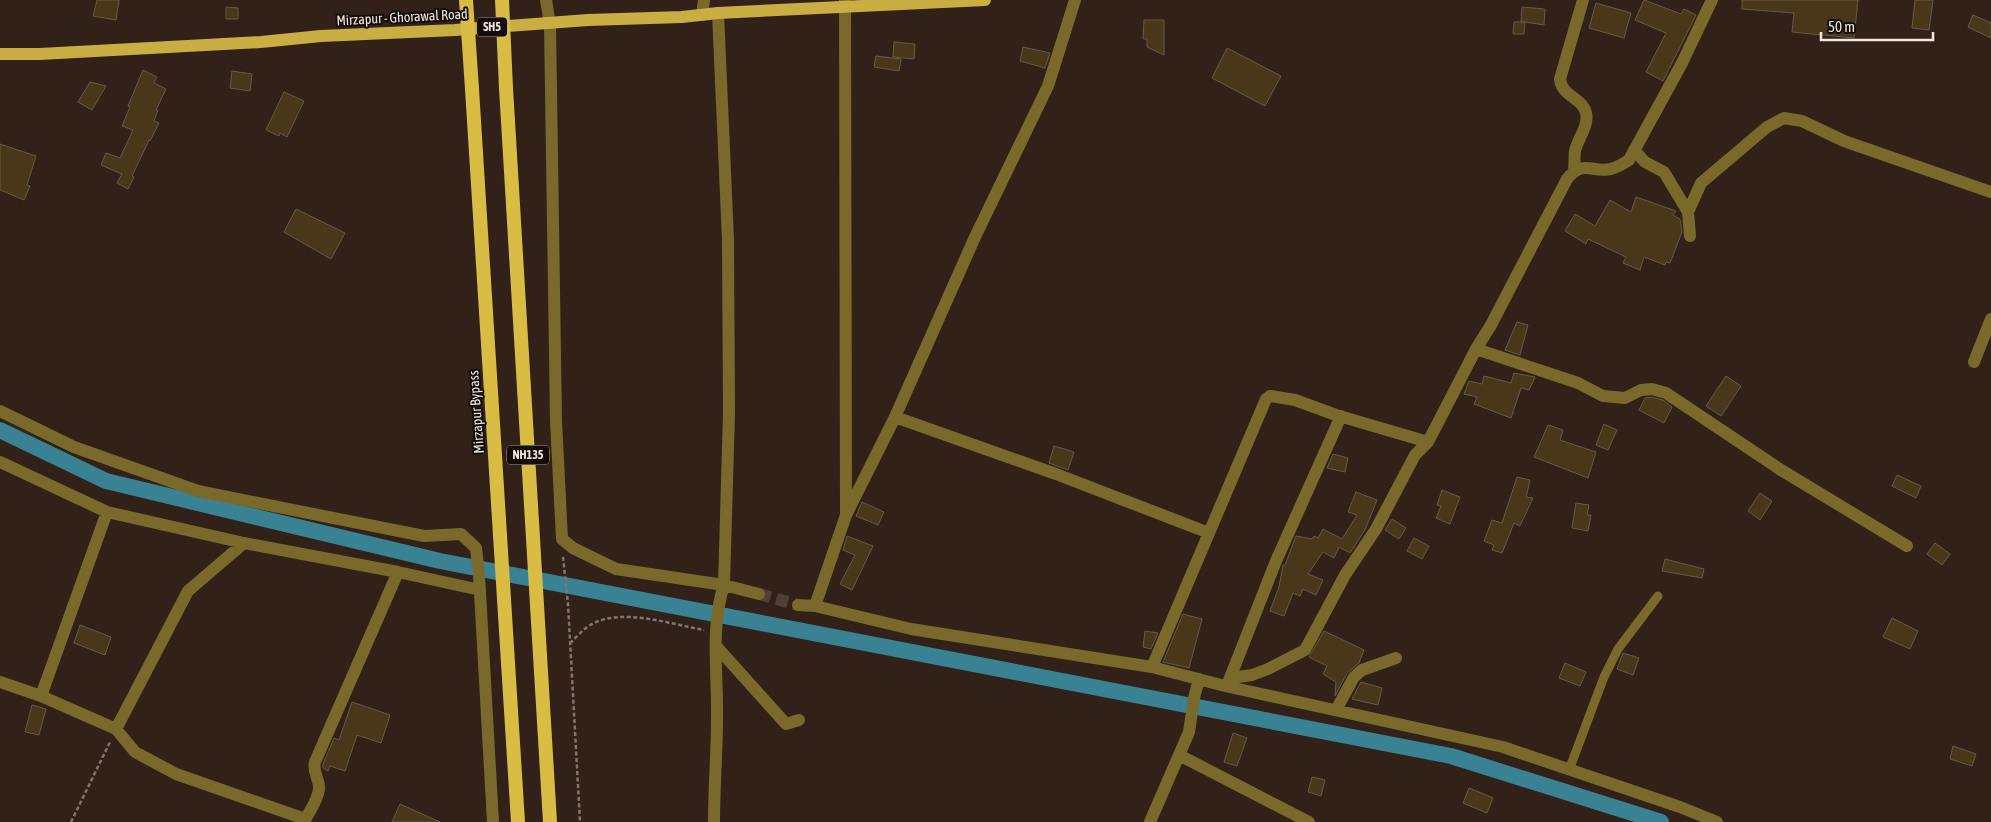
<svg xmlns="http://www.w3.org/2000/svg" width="1991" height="822" viewBox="0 0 1991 822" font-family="'Asap Condensed',sans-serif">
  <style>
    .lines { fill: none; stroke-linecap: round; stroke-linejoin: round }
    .canal { stroke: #388293; stroke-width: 16 }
    .building { fill: #483719; stroke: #665b49 }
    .minor-tunnel { stroke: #4f3f36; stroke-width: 12; stroke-dasharray: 12 6; stroke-linecap: butt }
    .path { stroke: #83756d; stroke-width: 2.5; stroke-dasharray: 4 2.5; stroke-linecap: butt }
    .service { stroke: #796a2b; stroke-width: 9 }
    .minor { stroke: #796a2b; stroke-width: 12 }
    .primary { stroke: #c8ae43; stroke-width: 12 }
    .trunk { stroke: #d8bc43; stroke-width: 14 }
    .trunk-bridge { stroke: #d8bc43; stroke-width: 14 }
    .labels { text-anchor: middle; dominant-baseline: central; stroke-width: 4; stroke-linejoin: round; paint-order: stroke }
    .shield { fill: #140d09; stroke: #afa5a0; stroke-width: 1 }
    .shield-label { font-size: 12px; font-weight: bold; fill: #f1e6e0 }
    .street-label { font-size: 14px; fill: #f1e6e0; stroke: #140d09 }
  </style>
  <rect width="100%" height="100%" fill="#322118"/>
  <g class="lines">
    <path class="canal" d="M0 430 106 481 440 561 1451 756 1661 822"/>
  </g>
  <path class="building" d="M97 0H119L116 20 93 16Z
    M1644 0 1681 14 1684 9 1696 15 1663 81 1646 72 1666 33 1635 20Z
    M1742 0H1858L1854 38 1792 32 1794 13 1742 9Z
    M1915 0H1933L1929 30 1912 28Z
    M1596 3 1631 13 1624 38 1589 28Z
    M226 7 238 8V19H226Z
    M1522 7 1545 9 1544 25 1525 22 1524 34H1513L1514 22H1525H1521Z
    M1973 15 1991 23V38L1968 27Z
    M1144 20H1164V55L1147 47V39H1143Z
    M894 42 915 44 914 59 893 57Z
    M1023 47 1050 53 1045 68 1020 61Z
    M1227 48 1281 76 1265 106 1212 78Z
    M876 56 901 59 899 71 874 67Z
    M143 70 157 77 154 83 166 89 156 110H158L154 121 159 123 150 141 149 140 132 176 134 177 128 189 117 183 122 174 101 165 106 153 120 158 133 130 122 126 130 107 128 106Z
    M232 71 252 74 250 91 230 88Z
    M90 82 106 86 92 110 78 102Z
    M284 92 304 101 287 137 280 133 279 136 266 130Z
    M0 144 36 156 27 185 30 186 24 200 0 190Z
    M1636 197 1676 211 1673 215 1680 219 1682 232 1670 263 1666 262 1665 265 1644 257 1640 270 1623 263 1626 257 1588 239 1586 244 1565 231 1575 214 1595 226 1610 200 1631 212Z
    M296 209 345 233 331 259 284 232Z
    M1517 322 1528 325 1520 355 1505 350Z
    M1514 373 1535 377 1529 390 1521 388 1511 418 1474 404 1477 397 1464 394 1469 381 1482 384 1484 376 1511 383Z
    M1726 376 1741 386 1721 416 1706 406Z
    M1651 397 1663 400 1672 407 1664 423 1639 410 1645 398Z
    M1604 424 1617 430 1608 450 1596 445Z
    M1548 425 1563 430 1560 440 1596 452 1588 478 1534 457Z
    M1054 446 1074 452 1068 470 1049 463Z
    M1333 454 1348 458 1345 472 1327 468Z
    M1897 475 1921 486 1916 498 1892 486Z
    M1517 477 1530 480 1526 497 1533 498 1520 526 1514 523 1502 553 1492 550 1494 545 1484 541 1492 520 1502 523Z
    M1442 490 1460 497 1450 524 1436 518 1441 506 1437 505Z
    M1356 492 1377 500 1365 530 1350 553 1339 547 1334 558 1323 552 1308 574 1323 580 1316 595 1303 589 1300 596 1293 593 1284 616 1270 611 1279 587 1283 565H1285L1296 536 1312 539 1314 536 1318 538 1323 529 1342 539 1357 515 1348 512Z
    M1760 493 1772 501 1760 520 1748 511Z
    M862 502 884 512 878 525 856 516Z
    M1576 503 1589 505 1587 515H1591L1588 531 1572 528Z
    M1392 519 1406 528 1399 539 1385 530Z
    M847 536 873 546 852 590 840 584 855 555 843 550Z
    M1414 538 1429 546 1422 559 1407 551Z
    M1935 543 1950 554 1942 565 1927 554Z
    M1665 559 1704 569 1702 578 1662 571Z
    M1183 614 1202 619 1189 668 1163 662Z
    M1892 618 1918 631 1910 649 1883 637Z
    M80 625 111 637 105 655 74 643Z
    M1145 631 1158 633 1151 649 1143 647Z
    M1324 631 1364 650 1359 663 1347 673 1335 696 1336 682 1323 674 1327 666 1309 657Z
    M1623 653 1639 658 1633 675 1617 669Z
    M1565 663 1586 672 1580 686 1559 678Z
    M1361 682 1382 688 1378 705 1352 699Z
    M352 702 390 715 381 743 357 735 345 771 330 766 328 771 323 768V764L334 738 339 740Z
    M32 705 46 709 39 735 25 732Z
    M1233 733 1247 738 1237 766 1224 762Z
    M1953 746 1976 754 1972 766 1950 759Z
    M1312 777 1325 780 1321 796 1308 792Z
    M1469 788 1493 798 1487 813 1463 803Z
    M400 804 440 822H392Z"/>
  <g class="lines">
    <path class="minor-tunnel" d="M759 594 798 605"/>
    <path class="path" d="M563 557 568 604 580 822
      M570 643C576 638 582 630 590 625 621 607 670 624 704 630
      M71 822 110 742"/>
    <path class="service" d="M1569 770 1604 677 1618 649 1658 596"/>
    <path class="minor" d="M546 0 550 24 556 421 562 539 573 548 616 569 724 585 759 594
      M845 0 846 512
      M702 15 704 0
      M1634 150 1645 162 1664 172 1688 212 1690 236
      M1574 171C1575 164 1574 157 1575 151 1578 138 1589 126 1586 113 1582 97 1562 97 1560 79L1583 0
      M1688 212 1701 183 1767 127 1784 118 1802 121 1844 141 1991 192
      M1476 349 1578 383 1603 396 1625 398 1641 390 1652 389 1666 393 1781 470 1907 546
      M1974 362 1991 319
      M0 411 74 447 198 491 424 536 461 534 476 548 479 575 493 822
      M895 417 1056 474 1209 533
      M0 462 107 512 244 543 398 572 480 590
      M798 605 815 606 911 629 1152 667 1225 686 1503 747 1680 807 1717 822
      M815 606 846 515 895 417 975 237 1048 86 1075 0
      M716 646 786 724 799 720
      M1152 667 1266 399 1270 396 1295 400 1336 415 1428 442
      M1231 678 1252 675 1268 669 1305 650 1345 575 1376 529 1415 455 1428 442 1476 349 1491 325 1567 179C1584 159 1591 173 1611 169 1618 167 1623 164 1629 160L1682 63 1712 0
      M0 682 41 696 116 729 135 752 176 774 305 819
      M1228 683 1276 561 1341 416
      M41 696 107 512
      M1336 710 1354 677 1362 670 1396 658
      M116 729 188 591 244 543
      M1179 755 1309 822
      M304 822C309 812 318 800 319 789 320 779 312 773 315 762L398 572
      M714 822C714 787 717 753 717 719 718 675 710 627 724 585L729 413 728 240 718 13
      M1150 822 1189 732 1194 698 1199 679"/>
    <path class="primary" d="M0 54H40L261 42 321 36 455 30 588 20 682 17 718 13 985 0"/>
    <path class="trunk" d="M506 88 550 822
      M472 89 518 822"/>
    <path class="trunk-bridge" d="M466 0 472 89
      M502 0 506 88"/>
  </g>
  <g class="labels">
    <g class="shield">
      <rect x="477" y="17.5" width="30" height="19" rx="4"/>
      <rect x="507" y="445.5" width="42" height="19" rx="4"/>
    </g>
    <g class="shield-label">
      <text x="492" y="27">SH5</text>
      <text x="528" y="455">NH135</text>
    </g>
    <g class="street-label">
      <text transform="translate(402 17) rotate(-3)">Mirzapur - Ghorawal Road</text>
      <text transform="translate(476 412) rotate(-94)">Mirzapur Bypass</text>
    </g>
  </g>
  <path d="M1821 32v8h112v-8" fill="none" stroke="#f1e6e0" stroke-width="2.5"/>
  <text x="1828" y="32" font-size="15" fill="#f1e6e0" stroke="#140d09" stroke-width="4" paint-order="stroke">50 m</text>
</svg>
